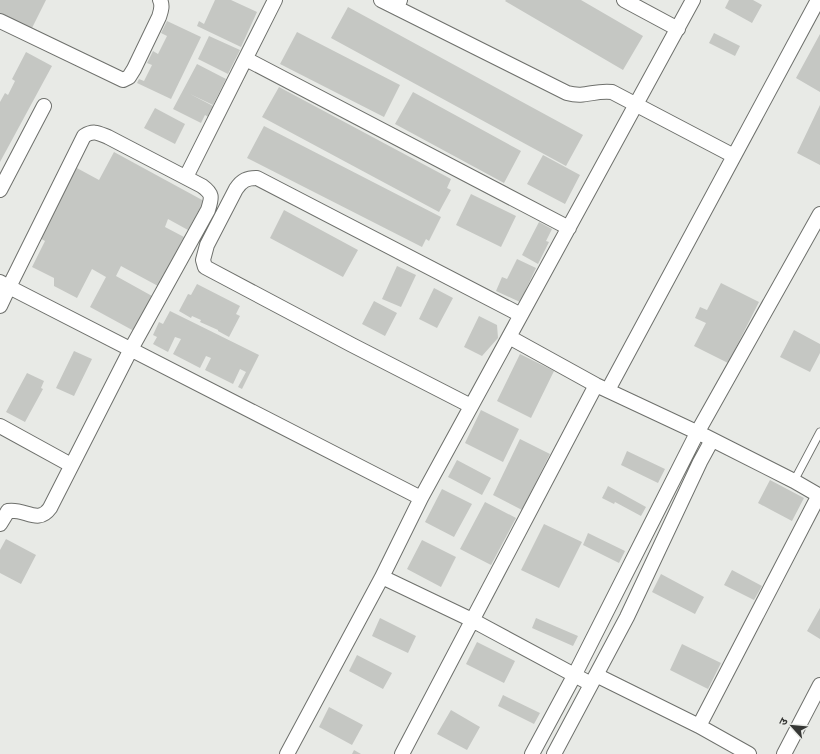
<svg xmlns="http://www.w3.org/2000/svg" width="820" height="754" viewBox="0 0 820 754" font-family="'Varela Round','Noto Sans Devanagari',sans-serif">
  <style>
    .building { fill: #c5c7c3 }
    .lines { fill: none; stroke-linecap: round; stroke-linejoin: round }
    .lane-casing { stroke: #6e706c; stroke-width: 9 }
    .street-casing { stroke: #6e706c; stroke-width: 16 }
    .lane { stroke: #fff; stroke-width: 7 }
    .street { stroke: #fff; stroke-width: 14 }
  </style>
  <rect width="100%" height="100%" fill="#e8eae6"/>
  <path class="building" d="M0 0H46L31 30 0 14Z
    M215 0H231L257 12 241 47 197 26 199 21 204 24Z
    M506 0H581L643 36 623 70 505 1Z
    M729 0H753L762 5 752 23 725 8Z
    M348 7 583 135 566 166 331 38Z
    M167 21 201 37 171 99 137 83 139 79 144 81 152 65 147 63 153 51 158 54 167 36 161 33Z
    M297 32 400 85 384 117 280 64Z
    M714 33 740 46 735 56 709 43Z
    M820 34V92L796 78Z
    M209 36 240 50 228 74 198 59Z
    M26 52 52 66 0 162V102L5 93 8 95 15 81 12 79Z
    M197 64 226 79 213 105 190 94 215 107 210 118 205 115 201 123 173 109Z
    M279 87 451 179 447 188 451 190 439 212 262 117Z
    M413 92 521 151 504 183 395 124Z
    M820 105V165L797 153Z
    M155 108 185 124 175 144 144 128Z
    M264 126 441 217 429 241 426 239 422 247 247 158Z
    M114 152 204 201 188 230 168 219 165 227 184 237 158 286 121 266 116 276 152 296 134 331 90 307 106 277 92 269 77 298 54 286V278L32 267 45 241 38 237 75 167 99 180Z
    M543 155 580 175 565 204 527 184Z
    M471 194 516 216 501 247 456 225Z
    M284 210 358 250 343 277 270 238Z
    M539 222 552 229 546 241 549 242 538 264 522 255Z
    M517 259 536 268 520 302 496 291 502 277 507 279Z
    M397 266 416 275 401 307 382 299Z
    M721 283 759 302 728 363 694 346 706 323 695 318 700 307 707 310Z
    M197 284 240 306 236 314 240 316 229 337 218 331V330L200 322 201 320 192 316 191 318 179 311 188 294 191 295Z
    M434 288 453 298 437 328 419 319Z
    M374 301 397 313 385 336 362 324Z
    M170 311 259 355 242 389 238 387 246 372 240 369 233 384 205 370 211 358 206 356 200 368 173 354 181 339 175 337 168 352 153 344 157 337 153 335 159 322 163 324Z
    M479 316 497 325 498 338 482 356 464 347Z
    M794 330 820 344V353L810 372 780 357Z
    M74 351 92 359 74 396 56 388Z
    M520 354 554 371 531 418 497 401Z
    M27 373 44 381 41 388 43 389 25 422 6 412Z
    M481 410 519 429 503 462 465 443Z
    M520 439 550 454 522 510 493 495Z
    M627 451 665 469 658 483 621 465Z
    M457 460 491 478 482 495 448 477Z
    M770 480 804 498 792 521 758 503Z
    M608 486 646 507 641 516 615 502 614 504 602 498Z
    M442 489 472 504 454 537 425 522Z
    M485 502 516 518 491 565 460 549Z
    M544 524 582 542 559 588 521 570Z
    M588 533 625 551 619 563 583 545Z
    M6 539 36 555 21 584 0 573V550Z
    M422 540 456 557 441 587 407 569Z
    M732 570 762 586 754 600 724 585Z
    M661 574 704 597 695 614 652 592Z
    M820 608V639L807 631Z
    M380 618 416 636 408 653 372 636Z
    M536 618 578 636 573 646 532 628Z
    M477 642 515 661 504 683 466 664Z
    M682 644 721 663 708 689 670 670Z
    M357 655 392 673 383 689 349 671Z
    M503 695 540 713 534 724 498 706Z
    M329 707 363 725 352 745 319 727Z
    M451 710 480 727 467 750 437 734Z
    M354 750 361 754H352Z"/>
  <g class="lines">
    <defs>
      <path id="lane" d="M794 481 820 432"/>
      <path id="street" d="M381 0 397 8
        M400 0 397 8 567 93C586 98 593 90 612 92L734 156
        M624 0 678 29
        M0 21 123 80 129 77 134 69 159 17C161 11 163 6 160 0
        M246 59 569 228
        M186 177 275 0
        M0 190 44 106
        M0 282 9 287 84 136C94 130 98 133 108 137L202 186C213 194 212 197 208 210L131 349 50 508C38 525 25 508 8 511L0 524
        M0 306 9 287 421 498 693 0
        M509 337 596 385 705 436 794 481 820 496
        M608 390 818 0
        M471 406 352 345 205 267 203 260 207 245 236 189C242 180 247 178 257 178L521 315
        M0 426 71 465
        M382 577 421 498
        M596 675 699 726 749 754
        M699 726 819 495
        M287 754 382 577 472 620 591 684
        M402 754 596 385
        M532 754 574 676 697 433 820 214
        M554 754 627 617 700 462 712 440
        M784 754 820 685"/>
    </defs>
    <use href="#lane" class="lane-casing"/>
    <use href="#street" class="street-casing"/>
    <use href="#lane" class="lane"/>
    <use href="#street" class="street"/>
  </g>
  <g transform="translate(792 726) rotate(297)" stroke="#e8eae6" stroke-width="3" paint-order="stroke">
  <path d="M0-3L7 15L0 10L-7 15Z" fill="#363735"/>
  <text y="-6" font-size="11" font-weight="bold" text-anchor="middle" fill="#363735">उ</text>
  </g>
</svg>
